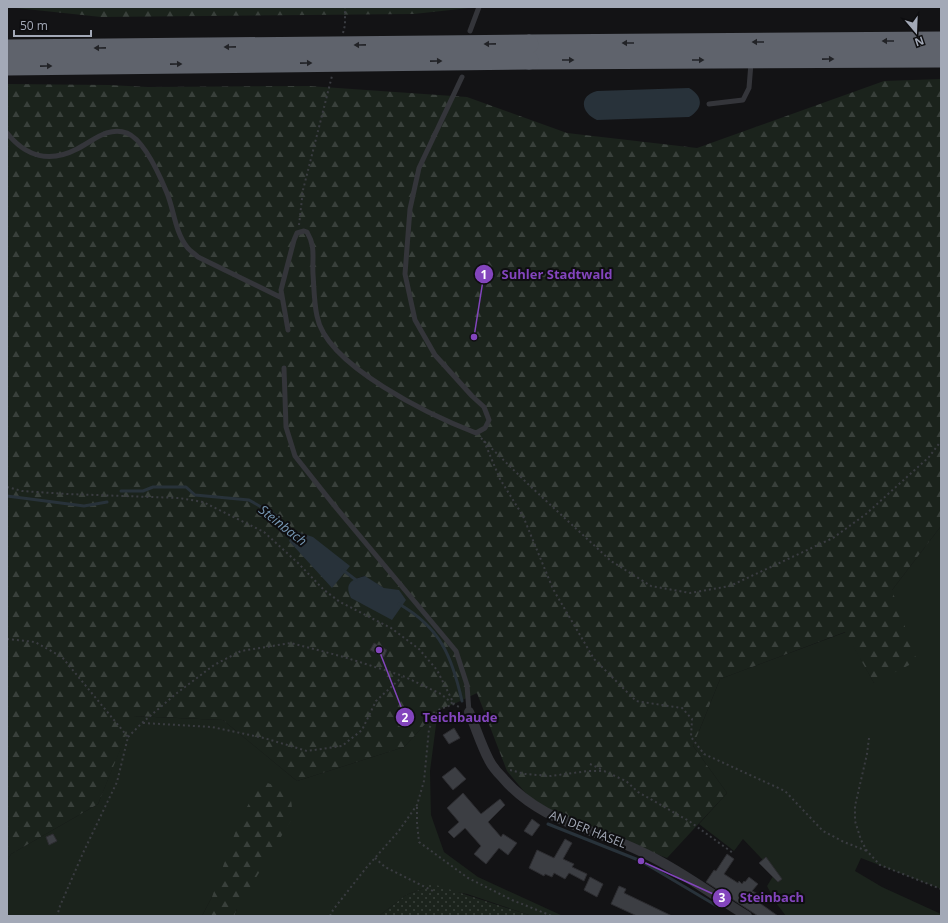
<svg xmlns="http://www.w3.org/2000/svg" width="948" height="923" viewBox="0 0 948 923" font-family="'Open Sans',sans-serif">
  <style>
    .green { fill: #1b231c }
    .forest { fill: url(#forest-firs); fill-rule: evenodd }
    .garden { fill: url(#garden-dots) }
    .water { fill: #28323a }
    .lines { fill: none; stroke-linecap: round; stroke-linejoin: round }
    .stream { stroke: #28323a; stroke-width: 3 }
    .building { fill: #3c3e43; stroke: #2d2d31 }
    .path { stroke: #3a3c41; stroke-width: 2; stroke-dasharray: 2 3; stroke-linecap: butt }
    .lane { stroke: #34353a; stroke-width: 5 }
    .street { stroke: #34353a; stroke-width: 10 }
    .highway { stroke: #5f636c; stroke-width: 19 }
    .highway-bridge { stroke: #5f636c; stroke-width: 19 }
    .oneway { fill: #222327 }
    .labels { text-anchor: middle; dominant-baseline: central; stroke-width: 4; stroke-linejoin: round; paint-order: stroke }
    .street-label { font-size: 12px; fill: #a3a9b7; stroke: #0e0e10 }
    .water-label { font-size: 13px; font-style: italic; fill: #7798b5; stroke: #0e0e10 }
    .leader { fill: none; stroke: #8345bd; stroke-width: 1.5 }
    .callout-dot { fill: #8345bd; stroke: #0e0e10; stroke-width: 1.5 }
    .mark-label { font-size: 12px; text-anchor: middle; font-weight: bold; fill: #fff }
    .callout-label { font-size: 13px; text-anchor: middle; font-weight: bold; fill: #8345bd; stroke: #0e0e10; stroke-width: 4; stroke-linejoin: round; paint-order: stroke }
  </style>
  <defs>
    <pattern id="forest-firs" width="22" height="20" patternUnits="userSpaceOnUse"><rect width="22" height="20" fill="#1b231c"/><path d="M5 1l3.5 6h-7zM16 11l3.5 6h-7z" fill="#39403b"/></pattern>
    <pattern id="garden-dots" width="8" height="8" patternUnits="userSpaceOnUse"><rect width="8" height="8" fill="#1b231c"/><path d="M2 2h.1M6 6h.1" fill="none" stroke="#39403b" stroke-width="1.8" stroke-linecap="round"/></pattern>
  </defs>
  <rect width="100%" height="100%" fill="#131315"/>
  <path class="green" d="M941 526V889L861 858 855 871 882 887 941 914V916H786L776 903 767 886 775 873 743 839 734 851 699 824 727 793 693 746 720 679 846 632 874 683 892 590Z
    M438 710 430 771 431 815 444 852 478 877 563 916H532L467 894 427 887 406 895 379 916H234L237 909 212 897 202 916H7V861L11 854 98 804 133 716 223 720 297 781 404 747Z"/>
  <path class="forest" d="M7 7H478L414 14 101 17Z
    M941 79V526L892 590 917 661 874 683 845 632 720 679 693 746 727 793 667 858 564 818 528 796 507 771 477 693 454 704 438 710 404 747 297 781 223 720 134 716 98 804 11 854 7 861V84L109 85 148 87 309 86 467 97 567 133 697 148 884 81ZM364 576 384 588 354 579Z
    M261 781 290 790 293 817 237 909 234 916H202L212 897 239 822Z"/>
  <path class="garden" d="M430 883 532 916H379L406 895 427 887Z"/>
  <path class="water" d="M689 88C703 96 704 108 689 117L597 120C581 113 578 96 597 91Z
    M295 531 313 537 350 566 332 588 289 541Z
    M365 576 384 588 399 590 406 600 392 620 351 598C344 584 351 579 365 576Z"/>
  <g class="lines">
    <path class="stream" d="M121 491H143L153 487H186L195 495 249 500 275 515 297 536
      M7 496 84 506 107 502
      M343 570 356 580
      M399 604C441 628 452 657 462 701
      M548 824 641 861 717 906"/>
  </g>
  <path class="building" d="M374 643 387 650 384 657 370 650Z
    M454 728 460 738 449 744 443 735Z
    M455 767 466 779 453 790 442 777Z
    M463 793 481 814 500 799 505 805 488 822 501 837 503 834 517 843 508 855 499 848 486 864 474 854 481 846 465 828 454 838 448 832 459 822 447 808Z
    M532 819 540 825 532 836 524 831Z
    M53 834 57 841 49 845 46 837Z
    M565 839 572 843 563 859 574 864 572 867 587 874 584 881 569 873 565 879 554 873 552 877 545 874 544 876 529 868 537 850 554 858Z
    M727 854 734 859 724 874 738 883 739 881 742 884 744 881 745 882 749 877 758 884 752 891 758 894 754 899 778 916H758L706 882 714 870 716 871Z
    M766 857 782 879 778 882 759 863Z
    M590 877 603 884 597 897 584 890Z
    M619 886 626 889 624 893 672 916H637L611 904Z"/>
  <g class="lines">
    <path class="path" d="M343 33 345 25V7
      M299 225 303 190 332 76
      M481 438 529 485 611 561 651 586 690 593 730 586 833 538 866 514 929 457 941 441
      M484 441 500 479 523 516 553 589 594 659 636 701 682 708 692 719 691 737 704 754 785 791 823 831 844 842 867 851
      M7 487 22 491 67 494 179 498 203 502 264 532 298 563 324 590 340 602 391 628 419 649 437 670 454 704 461 708
      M7 639 35 642 62 657 128 737 117 782 83 853 60 906 57 916
      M143 723 212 727 264 738 307 751 342 746 362 730 376 701 402 677
      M128 737 142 723 177 693 214 665 241 651 291 643 344 657 403 676 441 694 453 704
      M869 738 867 754 855 806V821L861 840 867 851 880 865 941 889
      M590 764 603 770
      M510 770 525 774 551 776 588 771H604L626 781 638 792 689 821 733 853
      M417 807V823L419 842 468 878 512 900 552 916
      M375 858 385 867 433 891
      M330 916 333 910 366 868 398 832 417 805 424 781 429 729 438 710 454 704"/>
    <path class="lane" d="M470 31 479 7
      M709 104 743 100 749 88 751 63
      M7 133C26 157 50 163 77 149 93 141 108 126 127 133 144 140 160 176 167 193 174 210 175 232 187 247 190 251 195 254 198 257L282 298
      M288 330 281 290 294 240 297 233 304 231 307 232C316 247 312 258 313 274 314 287 314 303 317 316 326 366 432 416 476 433L485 428 489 420 484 407 472 396 435 355 415 320 405 274 410 209 419 168 462 77
      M284 368 286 427 295 456 333 504 456 651 467 685 469 712"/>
    <path class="street" d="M469 712C476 728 481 745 489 760 492 766 497 772 502 777 541 824 597 828 648 855 683 872 714 896 747 916"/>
    <path class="highway" d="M529 44 941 41
      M529 60 941 58"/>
    <path class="highway-bridge" d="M7 49 529 44
      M7 66 529 60"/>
  </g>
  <defs><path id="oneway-solid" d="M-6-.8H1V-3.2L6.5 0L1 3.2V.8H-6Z"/></defs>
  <g class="oneway">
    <use href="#oneway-solid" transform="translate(888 41) rotate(180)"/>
    <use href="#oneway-solid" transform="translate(758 42) rotate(180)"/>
    <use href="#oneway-solid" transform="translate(628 43) rotate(180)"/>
    <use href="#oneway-solid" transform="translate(490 44) rotate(179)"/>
    <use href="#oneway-solid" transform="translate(360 45) rotate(179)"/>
    <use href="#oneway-solid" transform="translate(230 47) rotate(179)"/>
    <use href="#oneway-solid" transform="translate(100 48) rotate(179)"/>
    <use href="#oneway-solid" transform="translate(828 59) rotate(-1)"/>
    <use href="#oneway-solid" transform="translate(568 60)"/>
    <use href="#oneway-solid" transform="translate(698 60)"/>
    <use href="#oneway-solid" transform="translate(436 61) rotate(-1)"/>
    <use href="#oneway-solid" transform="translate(306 63) rotate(-1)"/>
    <use href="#oneway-solid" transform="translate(176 64) rotate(-1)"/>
    <use href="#oneway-solid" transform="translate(46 66) rotate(-1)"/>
  </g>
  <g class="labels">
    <g class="street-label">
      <text transform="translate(588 829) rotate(22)">AN DER HASEL</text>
    </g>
    <g class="water-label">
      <text transform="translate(283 525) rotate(38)">Steinbach</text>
    </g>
  </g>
  <path class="leader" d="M474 337L484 274M379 650L405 717M641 861L722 898"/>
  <g class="callout-dot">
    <circle cx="474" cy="337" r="4"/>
    <circle cx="379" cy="650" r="4"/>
    <circle cx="641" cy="861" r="4"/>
    <circle cx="484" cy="274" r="10"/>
    <circle cx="405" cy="717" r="10"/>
    <circle cx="722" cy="898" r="10"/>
  </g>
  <g class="mark-label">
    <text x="484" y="279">1</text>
    <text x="405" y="722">2</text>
    <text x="722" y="902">3</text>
  </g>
  <g class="callout-label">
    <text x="557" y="279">Suhler Stadtwald</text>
    <text x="460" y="722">Teichbaude</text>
    <text x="772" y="902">Steinbach</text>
  </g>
  <rect width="948" height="923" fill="none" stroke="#a3a9b7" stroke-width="16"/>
  <g transform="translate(916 32) rotate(161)" stroke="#0e0e10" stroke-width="3" paint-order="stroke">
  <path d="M0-3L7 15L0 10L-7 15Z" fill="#a3a9b7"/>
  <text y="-6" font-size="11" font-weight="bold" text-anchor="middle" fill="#a3a9b7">N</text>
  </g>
  <path d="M14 30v6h77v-6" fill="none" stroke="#a3a9b7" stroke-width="2"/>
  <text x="20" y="30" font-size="12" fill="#a3a9b7" stroke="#0e0e10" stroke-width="3" paint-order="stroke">50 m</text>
</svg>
